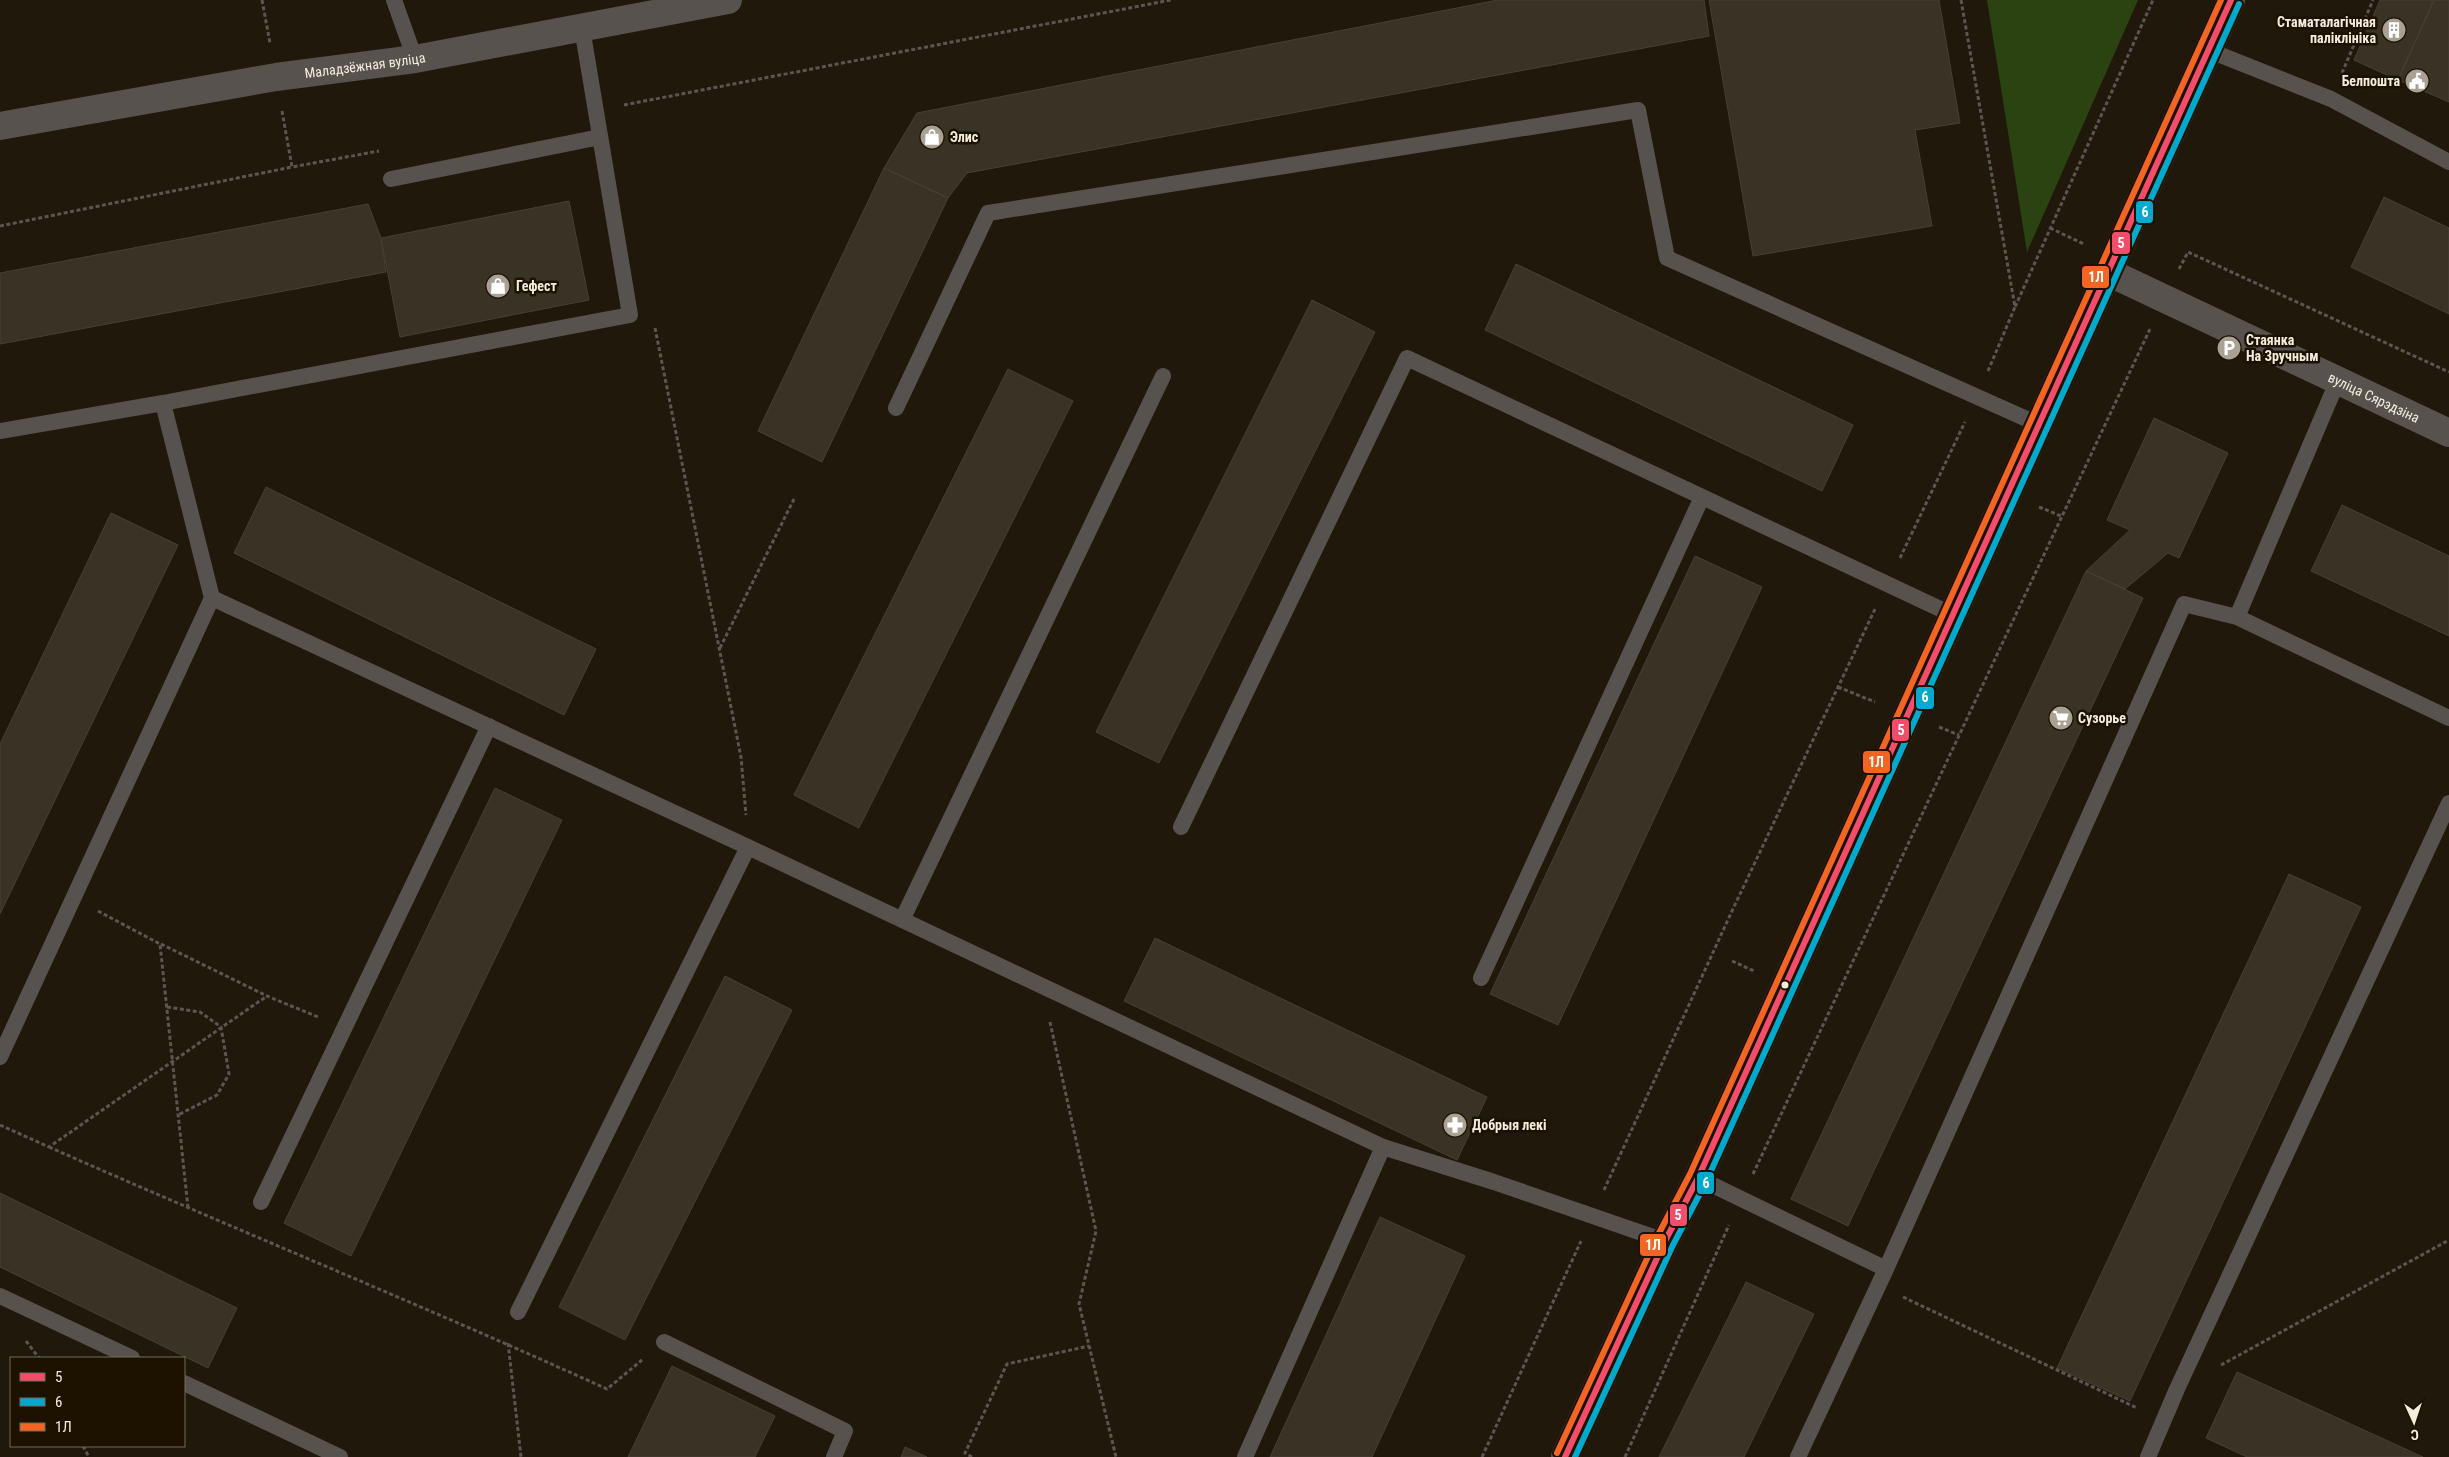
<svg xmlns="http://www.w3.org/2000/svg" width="2449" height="1457" viewBox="0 0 2449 1457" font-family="'Roboto Condensed',sans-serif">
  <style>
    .green { fill: #2b4311 }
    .building { fill: #393325; stroke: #464036 }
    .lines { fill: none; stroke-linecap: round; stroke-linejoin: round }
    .path { stroke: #5b5652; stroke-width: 3; stroke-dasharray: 4 2.5; stroke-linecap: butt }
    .service { stroke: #57524e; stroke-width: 16 }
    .minor { stroke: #57524e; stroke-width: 28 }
    .tertiary { stroke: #57524e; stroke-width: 28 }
    .bus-1-casing { stroke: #1d1200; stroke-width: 10 }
    .bus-2-casing { stroke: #1d1200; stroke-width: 10 }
    .bus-3-casing { stroke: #1d1200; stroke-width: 10 }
    .bus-1 { stroke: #f44d6c; stroke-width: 6 }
    .bus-2 { stroke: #00a9ce; stroke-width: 6 }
    .bus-3 { stroke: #f26522; stroke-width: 6 }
    .bus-dot { fill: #f4edde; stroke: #1d1200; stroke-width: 2 }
    .labels { text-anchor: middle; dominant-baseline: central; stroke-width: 5; stroke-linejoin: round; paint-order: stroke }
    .poi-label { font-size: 14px; font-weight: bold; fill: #f4edde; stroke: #1d1200; text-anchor: start }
    .street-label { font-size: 14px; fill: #f4edde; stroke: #1d1200 }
    .line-badge { stroke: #1d1200; stroke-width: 2 }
    .badge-label { font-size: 14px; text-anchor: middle; font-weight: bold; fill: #fff }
  </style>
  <rect width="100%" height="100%" fill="#1f180b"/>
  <path class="green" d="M1987 0H2138L2027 252Z"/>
  <path class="building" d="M1498 0H1704L1709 36 967 173 948 198 884 168 917 113Z
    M1709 0H1939L1960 123 1915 130 1932 226 1753 256Z
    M2380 0H2434L2398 80 2354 60Z
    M2434 0H2449V102L2398 80Z
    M884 168 948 198 822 462 758 431Z
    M2384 197 2449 228V314L2351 267Z
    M569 201 589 300 400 337 381 238Z
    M368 204 381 238 386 272 0 344V273Z
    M1516 264 1853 425 1822 491 1485 330Z
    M1312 300 1375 332 1159 763 1096 732Z
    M1008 369 1073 401 859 828 794 795Z
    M2154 418 2228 453 2179 558 2168 553 2125 589 2086 571 2130 530 2107 520Z
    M266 487 596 649 564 715 234 553Z
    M2342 505 2449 556V636L2311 571Z
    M111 513 178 545 0 914V744Z
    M1695 556 1762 587 1558 1025 1490 994Z
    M2086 571 2143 598 1848 1226 1791 1199Z
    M495 788 562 820 351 1256 284 1223Z
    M2289 874 2361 907 2130 1401 2057 1368Z
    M1155 938 1487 1097 1457 1160 1124 1001Z
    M725 976 792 1010 625 1340 559 1307Z
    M0 1193 237 1308 208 1368 0 1267Z
    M1380 1217 1465 1256 1372 1457H1270Z
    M1746 1282 1814 1314 1744 1457H1659Z
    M672 1366 775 1416 755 1457H628Z
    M2237 1372 2423 1457H2247L2206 1438Z
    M905 1447 927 1457H901Z"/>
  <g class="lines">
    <path class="path" d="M262 0 270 43
      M1961 0 2015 307 2153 0
      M2342 73 2373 0
      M624 105 1171 0
      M282 111 292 167 379 151
      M0 226 292 167
      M2050 228 2084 244
      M2179 269 2188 252 2449 372
      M655 328 741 757 746 815
      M1988 371 2015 307
      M2039 507 2061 516
      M1900 558 1965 422
      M720 648 794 499
      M1838 687 1875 702
      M1939 727 1959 735
      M98 911 160 944 188 1208
      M161 944 267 996 318 1017
      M1732 961 1754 971
      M167 1007 200 1012 221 1027 229 1074 217 1095 178 1115
      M1050 1022 1096 1231 1079 1304 1116 1457
      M0 1125 49 1147 267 996
      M49 1147C234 1229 422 1305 607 1389L642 1360
      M1753 1174 2150 329
      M1604 1190 1732 911 1875 609
      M1903 1297 2137 1408
      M26 1341 39 1358
      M508 1343 521 1457
      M2221 1365 2449 1240
      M83 1446 89 1457
      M972 1457 965 1453 1007 1364 1089 1346
      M1482 1457 1581 1241
      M1625 1457 1729 1225"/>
    <path class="service" d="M394 0 415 59
      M582 28 630 315 163 403 212 598 748 847 1383 1147 1494 1182 1665 1241
      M2208 50 2331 99 2449 162
      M391 179 600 137
      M2338 380 2237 617 2449 718
      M896 408 988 213 1638 110 1667 258 2040 425
      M0 431 163 403
      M1181 827 1407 358 1953 615
      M902 920 1163 376
      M1481 978 1702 497
      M0 1057 212 598
      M1698 1178 1886 1269 2184 604 2237 617
      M261 1202 489 726
      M0 1296 132 1358
      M518 1312 748 847
      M664 1342 845 1431 834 1457
      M184 1383 340 1457
      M1245 1457 1383 1147
      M1798 1457 1886 1269
      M2148 1457 2177 1389 2449 803"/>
    <path class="minor" id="s1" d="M2108 272 2449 433"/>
    <g class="tertiary">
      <path id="s2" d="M0 126 276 77 415 59 728 0"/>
      <path d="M1565 1457 1665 1241 1698 1178 2231 0"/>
    </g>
    <defs>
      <path id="bus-1" d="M1565 1457 1665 1241 1698 1178 2231 0"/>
      <path id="bus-2" d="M1575 1457 1673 1245 1706 1182 2239 4"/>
      <path id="bus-3" d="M1557 1453 1657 1237 1690 1174 2221 0"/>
    </defs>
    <use href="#bus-1" class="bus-1-casing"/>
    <use href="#bus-2" class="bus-2-casing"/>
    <use href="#bus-3" class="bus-3-casing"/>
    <use href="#bus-1" class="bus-1"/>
    <use href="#bus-2" class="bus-2"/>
    <use href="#bus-3" class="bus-3"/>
  </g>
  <defs>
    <symbol id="building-disc" viewBox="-11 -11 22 22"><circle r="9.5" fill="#a9a294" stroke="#1d1200"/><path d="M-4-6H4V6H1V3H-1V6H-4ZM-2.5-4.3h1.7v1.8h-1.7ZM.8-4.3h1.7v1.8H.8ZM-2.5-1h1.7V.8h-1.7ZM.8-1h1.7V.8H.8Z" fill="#fff"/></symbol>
    <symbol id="civic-disc" viewBox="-11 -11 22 22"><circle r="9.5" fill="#a9a294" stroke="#1d1200"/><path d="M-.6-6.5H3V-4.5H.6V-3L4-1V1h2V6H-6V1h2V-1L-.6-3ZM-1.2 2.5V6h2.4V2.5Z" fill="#fff"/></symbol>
    <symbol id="shop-disc" viewBox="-11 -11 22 22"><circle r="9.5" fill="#a9a294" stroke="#1d1200"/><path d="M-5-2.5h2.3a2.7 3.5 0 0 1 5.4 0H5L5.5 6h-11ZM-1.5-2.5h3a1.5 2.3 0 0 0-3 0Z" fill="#fff"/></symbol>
    <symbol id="parking-disc" viewBox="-11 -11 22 22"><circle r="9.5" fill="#a9a294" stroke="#1d1200"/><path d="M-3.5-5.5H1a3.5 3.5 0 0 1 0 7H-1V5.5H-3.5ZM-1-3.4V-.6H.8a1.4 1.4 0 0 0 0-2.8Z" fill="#fff"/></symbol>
    <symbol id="supermarket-disc" viewBox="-11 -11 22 22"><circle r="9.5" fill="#a9a294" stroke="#1d1200"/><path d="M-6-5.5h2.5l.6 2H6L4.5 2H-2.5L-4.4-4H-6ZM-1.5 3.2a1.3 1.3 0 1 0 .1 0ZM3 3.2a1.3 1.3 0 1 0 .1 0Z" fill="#fff"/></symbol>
    <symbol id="pharmacy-disc" viewBox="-11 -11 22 22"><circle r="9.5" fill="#a9a294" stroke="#1d1200"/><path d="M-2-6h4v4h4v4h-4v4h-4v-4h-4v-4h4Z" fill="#fff"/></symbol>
  </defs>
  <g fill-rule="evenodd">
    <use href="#building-disc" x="2380" y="16" width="28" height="28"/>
    <use href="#civic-disc" x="2403" y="67" width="28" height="28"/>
    <use href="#shop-disc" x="918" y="123" width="28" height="28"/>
    <use href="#shop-disc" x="484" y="272" width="28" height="28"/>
    <use href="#parking-disc" x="2215" y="334" width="28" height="28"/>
    <use href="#supermarket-disc" x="2047" y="704" width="28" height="28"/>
    <use href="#pharmacy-disc" x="1441" y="1111" width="28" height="28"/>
  </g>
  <circle class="bus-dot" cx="1785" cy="985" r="4.5"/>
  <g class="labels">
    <g class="poi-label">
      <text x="2376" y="22" text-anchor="end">Стаматалагічная<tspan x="2376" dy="16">паліклініка</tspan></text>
      <text x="2400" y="81" text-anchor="end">Белпошта</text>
      <text x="950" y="137">Элис</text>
      <text x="516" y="286">Гефест</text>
      <text x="2246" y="340">Стаянка<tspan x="2246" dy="16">На Зручным</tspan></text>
      <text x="2078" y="718">Сузорье</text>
      <text x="1472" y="1125">Добрыя лекі</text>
    </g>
    <g class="street-label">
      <text stroke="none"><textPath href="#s2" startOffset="370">Маладзёжная вуліца</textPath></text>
      <text stroke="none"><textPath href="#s1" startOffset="294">вуліца Сярэдзіна</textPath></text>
    </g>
  </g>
  <g class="line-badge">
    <rect x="2135" y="200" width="19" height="24" rx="5" fill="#00a9ce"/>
    <rect x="2111" y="231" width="20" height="24" rx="5" fill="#f44d6c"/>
    <rect x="2081" y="265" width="29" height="24" rx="5" fill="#f26522"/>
    <rect x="1915" y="686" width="20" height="24" rx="5" fill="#00a9ce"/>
    <rect x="1891" y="718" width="19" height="24" rx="5" fill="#f44d6c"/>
    <rect x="1862" y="750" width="29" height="24" rx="5" fill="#f26522"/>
    <rect x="1696" y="1171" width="19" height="24" rx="5" fill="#00a9ce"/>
    <rect x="1669" y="1203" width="19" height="24" rx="5" fill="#f44d6c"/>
    <rect x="1639" y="1233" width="28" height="24" rx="5" fill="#f26522"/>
  </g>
  <g class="badge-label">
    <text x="2145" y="217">6</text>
    <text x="2121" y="248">5</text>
    <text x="2096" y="282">1Л</text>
    <text x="1925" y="702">6</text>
    <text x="1901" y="735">5</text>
    <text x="1876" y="767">1Л</text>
    <text x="1706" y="1188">6</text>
    <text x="1678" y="1220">5</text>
    <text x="1653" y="1250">1Л</text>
  </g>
  <rect x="10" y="1357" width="175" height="90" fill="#1d1200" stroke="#736a59"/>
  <rect x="20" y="1373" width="25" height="8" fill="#f44d6c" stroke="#736a59"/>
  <text x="55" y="1382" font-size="15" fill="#f4edde">5</text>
  <rect x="20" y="1398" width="25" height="8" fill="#00a9ce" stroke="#736a59"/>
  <text x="55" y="1407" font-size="15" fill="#f4edde">6</text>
  <rect x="20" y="1423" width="25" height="8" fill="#f26522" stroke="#736a59"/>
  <text x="55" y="1432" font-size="15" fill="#f4edde">1Л</text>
  <g transform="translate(2414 1422) rotate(177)" stroke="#1d1200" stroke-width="4" paint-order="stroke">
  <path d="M0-4L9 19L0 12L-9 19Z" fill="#f4edde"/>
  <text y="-8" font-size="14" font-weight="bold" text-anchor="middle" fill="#f4edde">С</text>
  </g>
</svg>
